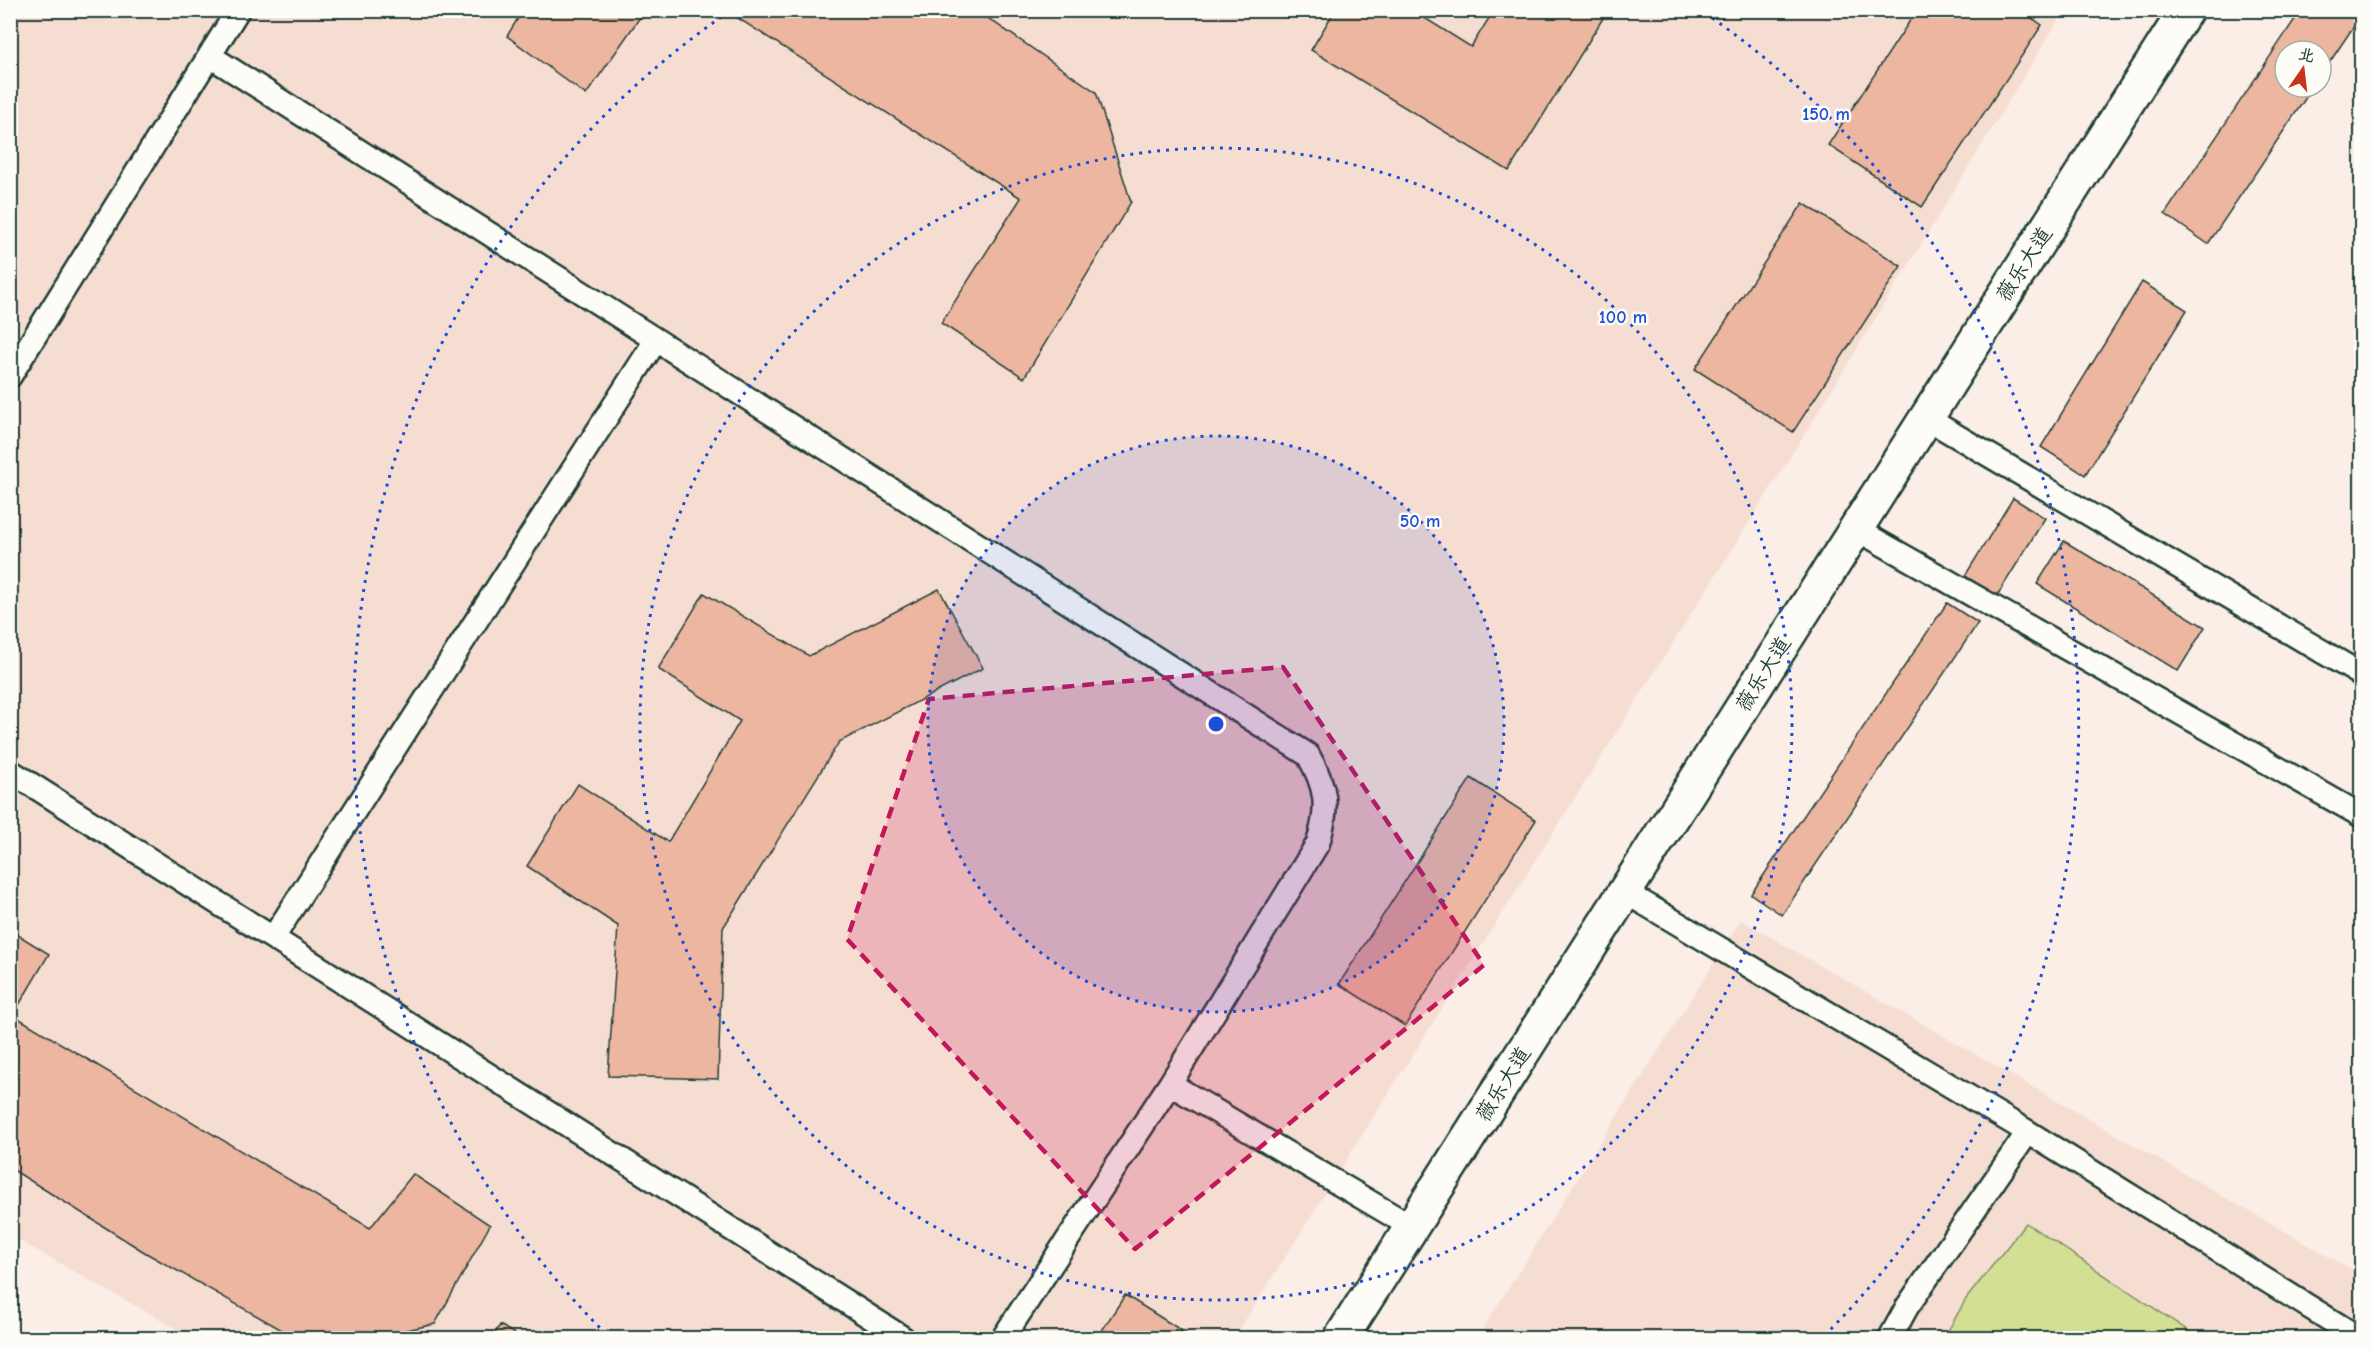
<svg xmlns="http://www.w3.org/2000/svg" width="2372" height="1349" viewBox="0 0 2372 1349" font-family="'Comic Neue','LXGW WenKai TC',sans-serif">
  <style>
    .built { fill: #f6ddd1 }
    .green { fill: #d3e093; stroke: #798e64; stroke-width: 1.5 }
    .building { fill: #ecb6a0; stroke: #1f3d34; stroke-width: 1.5 }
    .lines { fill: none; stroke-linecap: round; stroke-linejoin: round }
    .service-casing { stroke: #1f3d34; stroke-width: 27 }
    .secondary-casing { stroke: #1f3d34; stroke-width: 38 }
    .service { stroke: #fdfcf7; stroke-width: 22 }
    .secondary { stroke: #fdfcf7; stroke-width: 33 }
    .marked { fill: #c2185b; fill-opacity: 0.2; stroke: #c2185b; stroke-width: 4.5; stroke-dasharray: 12 8; stroke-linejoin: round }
    .ring { fill: none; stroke: #1d4ed8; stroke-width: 3; stroke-dasharray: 3 6 }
    .labels { text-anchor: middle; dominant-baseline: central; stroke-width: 5; stroke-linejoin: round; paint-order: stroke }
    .street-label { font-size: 21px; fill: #1f3d34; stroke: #fdfcf7 }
    .centre { fill: #1d4ed8; stroke: #fdfcf7; stroke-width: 3 }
    .ring-label { font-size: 18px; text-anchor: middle; font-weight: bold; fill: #1d4ed8; stroke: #fdfcf7; stroke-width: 5; stroke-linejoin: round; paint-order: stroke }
  </style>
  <rect width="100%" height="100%" fill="#faeee6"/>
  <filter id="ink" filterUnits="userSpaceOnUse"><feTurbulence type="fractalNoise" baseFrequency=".0167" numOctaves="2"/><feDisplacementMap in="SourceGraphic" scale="12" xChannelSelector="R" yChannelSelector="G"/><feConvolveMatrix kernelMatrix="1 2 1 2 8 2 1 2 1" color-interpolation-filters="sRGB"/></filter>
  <g filter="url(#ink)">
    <path class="built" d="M11 11H2064L1801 440 1234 1338H193L11 1236Z
      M1741 920 2361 1275V1338H1477Z"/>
    <path class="green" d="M2026 1223 2199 1338H1944L1966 1299Z"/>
    <path class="building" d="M523 10H645L586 95 507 36Z
      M725 10H976L1096 92 1131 202 1024 378 941 323 1021 198Z
      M1335 10H1412L1471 47 1494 10H1608L1509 171 1311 50Z
      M1917 10H2020L2042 25 1922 207 1828 145Z
      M2301 10H2362V14L2321 75V51H2285V87H2313L2208 244 2165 214Z
      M1803 203 1901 266 1793 432 1695 369Z
      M2142 282 2187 310 2085 475 2041 447Z
      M2013 498 2045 518 1997 596 1965 576Z
      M2064 541 2205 627 2178 671 2037 584Z
      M939 589 983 668 839 742 723 928 718 1079 608 1076 618 926 527 866 578 784 668 842 740 721 658 669 704 593 809 656Z
      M1947 603 1978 623 1782 915 1751 894Z
      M1471 778 1536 820 1405 1026 1339 984Z
      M10 930 49 954 13 1015 370 1228 413 1174 490 1225 435 1324 368 1338H296L146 1253 10 1168Z
      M1125 1295 1187 1334 1184 1338H1097Z
      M500 1325 521 1338H492Z"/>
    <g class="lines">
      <defs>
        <path id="service" d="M210 56 1308 755C1327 788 1329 807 1318 843L1170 1084 1003 1338
          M10 376 238 10
          M1926 418 2362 675
          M1856 529 2362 816
          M10 771 903 1338
          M1625 892 2028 1132
          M273 938 656 340
          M1170 1084 1412 1227
          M1890 1338 1907 1307 2028 1132 2359 1338"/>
        <path id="secondary" d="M1341 1338 2186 10"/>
      </defs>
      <use href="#service" class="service-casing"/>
      <use href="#secondary" class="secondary-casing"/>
      <use href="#service" class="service"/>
      <use href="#secondary" class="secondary"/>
    </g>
  </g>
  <path class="marked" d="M1283 667 1484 965 1135 1249 847 939 929 699Z"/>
  <circle cx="1216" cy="724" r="288" fill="#1d4ed8" fill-opacity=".12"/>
  <g class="ring">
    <circle cx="1216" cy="724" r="288"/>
    <circle cx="1216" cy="724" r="576"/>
    <path d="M606 1334A863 863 0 0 1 727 13M1705 13A863 863 0 0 1 1826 1334"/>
  </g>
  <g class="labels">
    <g class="street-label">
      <text transform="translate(2024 264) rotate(-57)">薇乐大道</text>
      <text transform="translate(1763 674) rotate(-58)">薇乐大道</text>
      <text transform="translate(1503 1084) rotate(-58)">薇乐大道</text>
    </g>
  </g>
  <circle cx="1216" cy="724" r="9" class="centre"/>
  <g class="ring-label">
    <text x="1826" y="120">150 m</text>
    <text x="1623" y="323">100 m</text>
    <text x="1420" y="527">50 m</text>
  </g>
  <rect width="2372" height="1349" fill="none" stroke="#fdfcf7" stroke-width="36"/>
  <rect x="18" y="18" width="2336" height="1313" fill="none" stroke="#1f3d34" stroke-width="2" filter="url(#ink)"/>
  <g transform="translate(2303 69) rotate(14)"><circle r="28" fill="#fdfcf7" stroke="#a4b0a9" stroke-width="1.5"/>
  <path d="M0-4.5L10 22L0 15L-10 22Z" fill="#c8321e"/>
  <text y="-9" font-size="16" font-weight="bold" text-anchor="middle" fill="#1f3d34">北</text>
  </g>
</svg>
